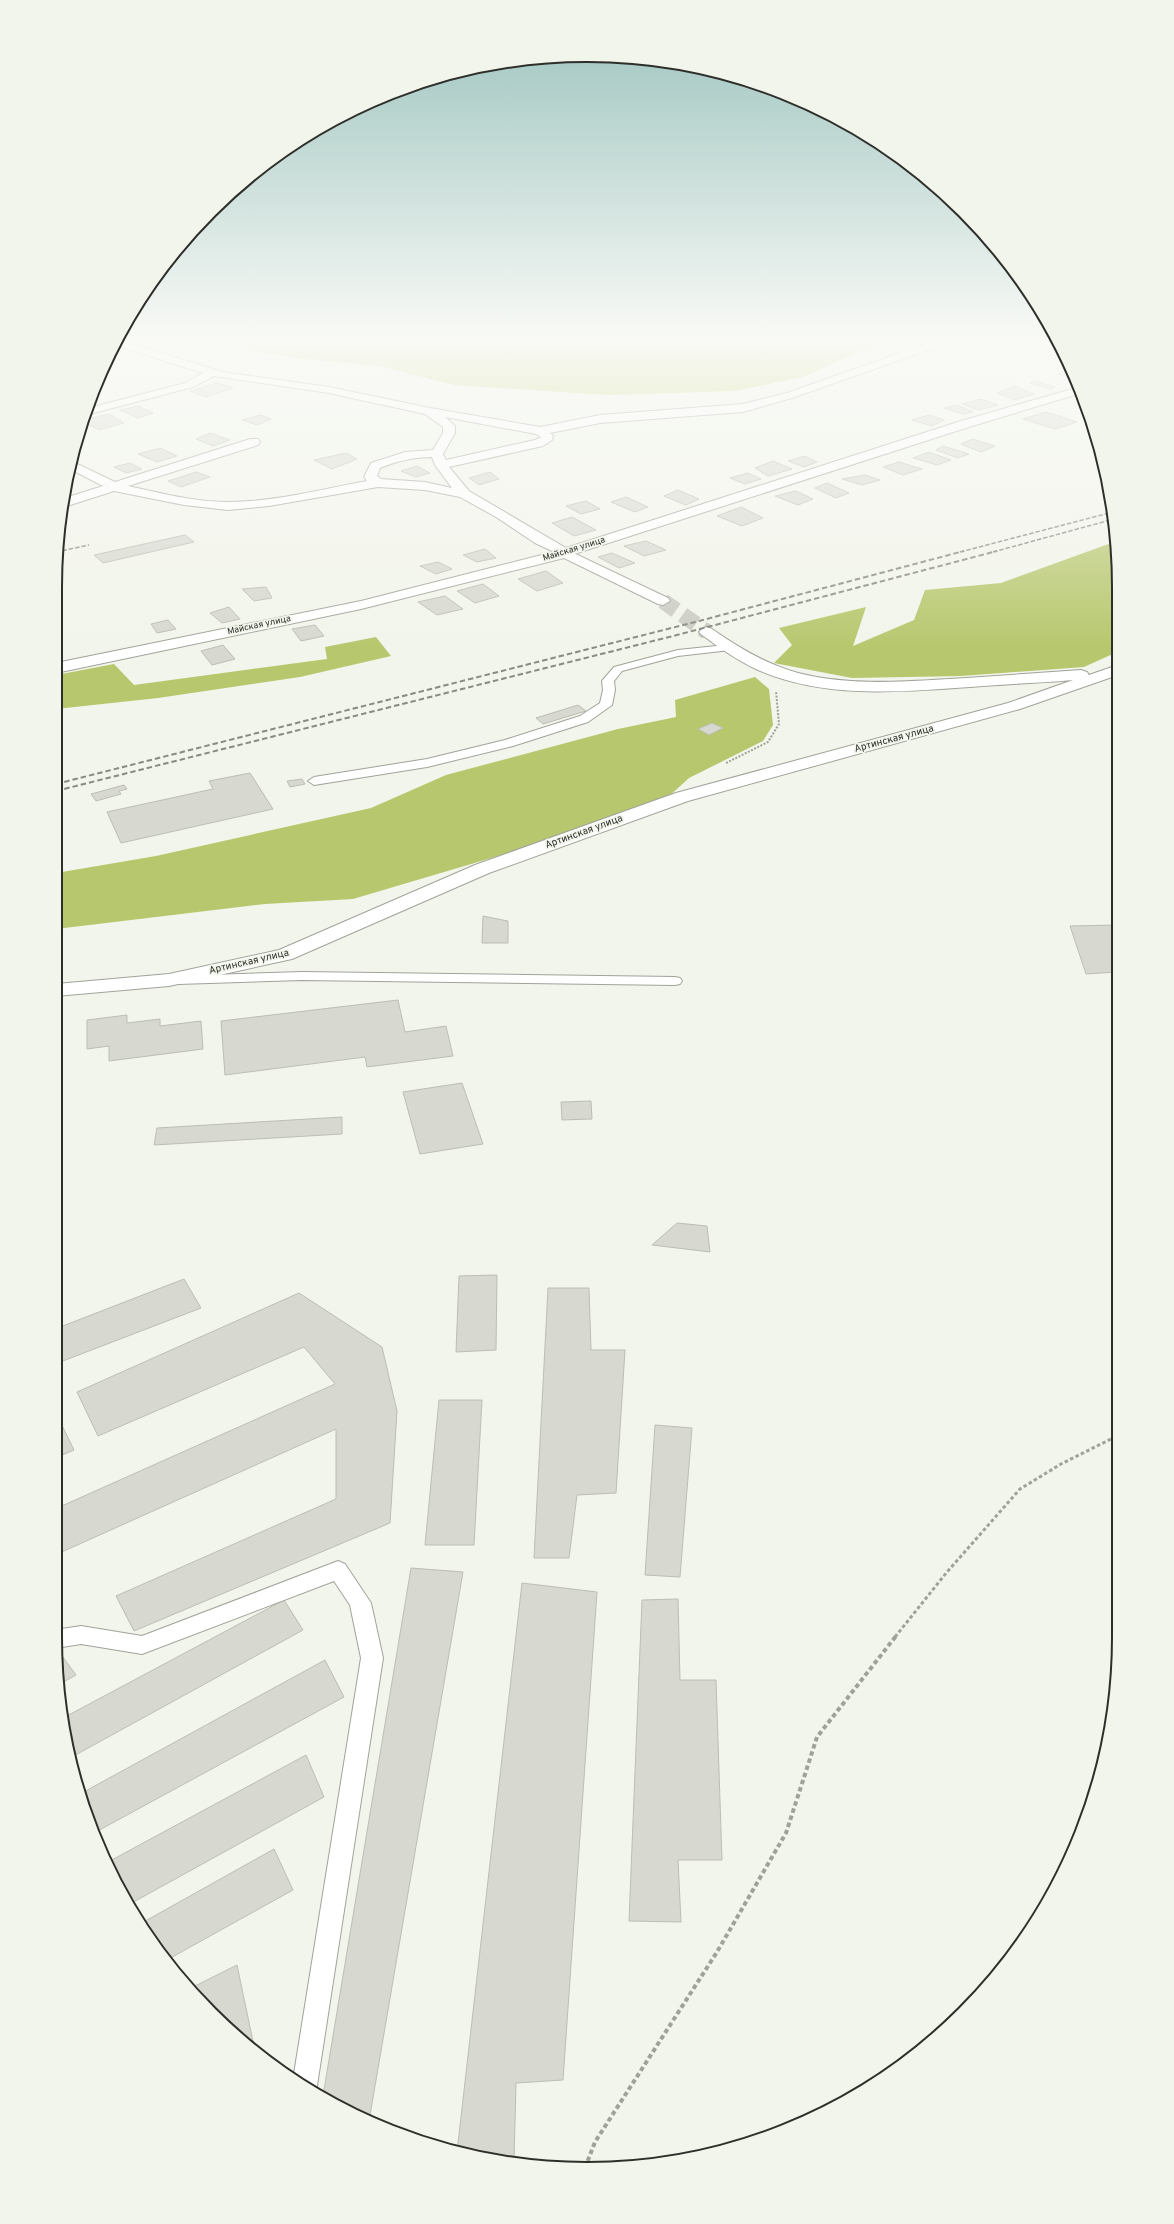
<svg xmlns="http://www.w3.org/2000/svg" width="1174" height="2224" viewBox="0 0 1174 2224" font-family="Overpass,sans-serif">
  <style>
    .forest { fill: #b7c76d }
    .water { fill: #c4d47a }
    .building { fill: #d7d9d0; stroke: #bcbeb4 }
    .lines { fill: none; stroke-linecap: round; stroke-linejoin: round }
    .secondary-tunnel { stroke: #cbcdc5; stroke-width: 16; stroke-dasharray: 16 8; stroke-linecap: butt }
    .lane-casing { stroke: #a1a39a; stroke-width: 2 }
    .street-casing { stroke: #a1a39a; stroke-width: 2 }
    .secondary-casing { stroke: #a1a39a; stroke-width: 2 }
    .path-far2 { stroke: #a0a29a; stroke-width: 2; stroke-dasharray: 2 1.5; stroke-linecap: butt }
    .path-far1 { stroke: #a0a29a; stroke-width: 3; stroke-dasharray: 3.5 2.5; stroke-linecap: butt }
    .path { stroke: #a0a29a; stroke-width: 4; stroke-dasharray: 4.5 3; stroke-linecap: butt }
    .lane { fill: #fff; fill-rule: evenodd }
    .street { fill: #fff; fill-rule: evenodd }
    .secondary { fill: #fff; fill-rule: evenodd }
    .rail-far1 { stroke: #888a83; stroke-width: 1.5; stroke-dasharray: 4.5 2; stroke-linecap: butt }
    .rail { stroke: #888a83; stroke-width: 2; stroke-dasharray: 5.5 3; stroke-linecap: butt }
    .labels { text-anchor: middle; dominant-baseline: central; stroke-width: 3.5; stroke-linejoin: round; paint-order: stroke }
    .far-street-label { font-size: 9px; fill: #2e2f2b; stroke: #f2f5eb }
    .street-label { font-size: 10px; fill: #2e2f2b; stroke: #f2f5eb }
    .rim { fill: none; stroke: #2e2f2b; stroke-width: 2 }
  </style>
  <rect width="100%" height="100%" fill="#f2f5eb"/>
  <path class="forest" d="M1114 542 1115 653 1084 667 961 676 852 678 774 663 792 645 779 628 866 607 853 646 914 620 925 590 1001 583Z
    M376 637 391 656 300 677 158 698 56 709V675L114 664 134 685 327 659 325 647Z
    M755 677 769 689 773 725 763 741 689 778 667 798 512 852 353 899 265 904 56 929V873L156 856 371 808 446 775 618 729 676 717 675 700Z"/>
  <path class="water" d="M228 338H905L863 350 803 377 735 391 608 395 454 385 380 366 304 359 252 351Z"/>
  <path class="building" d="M1070 368 1076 378 1058 374Z
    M1036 381 1055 387 1050 389 1029 383Z
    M217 383 233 388 206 397 190 391Z
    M1015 386 1034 394 1015 400 997 393Z
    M981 399 998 405 978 410 962 404Z
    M957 405 973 412 963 414 944 408Z
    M138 406 153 413 138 418 120 410Z
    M1046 412 1077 422 1055 429 1023 419Z
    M109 414 124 423 99 430 83 422 84 420Z
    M260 415 271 419 257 425 242 420Z
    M929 415 944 420 932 426 912 420Z
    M210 433 230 440 213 446 196 439Z
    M972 439 995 446 981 452 961 444Z
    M943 446 969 454 958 458 936 450Z
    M160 448 177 456 157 462 138 454Z
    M929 452 951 460 937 465 913 458Z
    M346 453 357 459 332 469 314 460Z
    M805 456 817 462 804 467 788 461Z
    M773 461 792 469 768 476 755 468Z
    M899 462 922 469 903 475 883 467Z
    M130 463 142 469 126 473 114 467Z
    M417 466 430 473 416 477 401 471Z
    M196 472 210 477 181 487 168 481Z
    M490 472 499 479 479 485 469 478Z
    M748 473 761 479 745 484 730 478Z
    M865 475 880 480 862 485 842 479Z
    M827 483 849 493 836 498 815 488Z
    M678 490 699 499 686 505 664 496Z
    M796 491 813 499 798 505 775 496Z
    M626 497 648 507 635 512 611 502Z
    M586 501 600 509 581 514 566 506Z
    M741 507 763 518 742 526 717 516Z
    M572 517 596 530 574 536 552 523Z
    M185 535 194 542 103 563 94 555Z
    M646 541 666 550 644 556 624 546Z
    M485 549 496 558 477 562 463 555Z
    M612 553 635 563 619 568 598 557Z
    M438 562 452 569 436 574 420 566Z
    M546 571 563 583 537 591 518 579Z
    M483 584 499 596 475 603 457 591Z
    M266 587 272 598 254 601 242 589Z
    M445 596 463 609 437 615 418 602Z
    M229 607 240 619 222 623 210 613Z
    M168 620 176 629 157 633 151 624Z
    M315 625 324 636 301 641 292 629Z
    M223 645 235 659 212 665 201 651Z
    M578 705 586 711 543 724 536 718Z
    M712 723 723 728 709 735 698 729Z
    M250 773 273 809 121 843 107 812 213 789 209 781Z
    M302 779 305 784 290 787 287 781Z
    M124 785 127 789 119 791 121 794 96 801 91 794Z
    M483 916 508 921V943H482Z
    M1116 925V972L1086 974 1070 926Z
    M398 1000 405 1032 446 1026 453 1056 367 1067 365 1057 225 1075 221 1021Z
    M127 1015V1023L160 1019V1026L201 1021 203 1049 109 1061V1046L87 1049V1020Z
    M462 1083 483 1144 420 1154 403 1092Z
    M591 1101 592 1119 562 1120 561 1102Z
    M342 1117V1134L154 1145 157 1128Z
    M677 1223 707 1226 710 1252 652 1245Z
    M497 1275 496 1350 456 1352 459 1276Z
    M184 1279 201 1308 55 1364V1329Z
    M548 1288H589L591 1350H625L616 1493 577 1495 569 1558H534Z
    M299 1293 382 1347 397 1411 390 1523 134 1631 116 1596 336 1499V1429L55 1555V1509L335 1384 304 1347 98 1436 77 1392Z
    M439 1400H482L474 1545H425Z
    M55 1411 74 1450 55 1458Z
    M655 1425 692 1428 680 1577 645 1575Z
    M411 1568 463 1572 369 2121 323 2096Z
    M522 1583 597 1592 563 2080 516 2083 514 2161 457 2152Z
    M678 1599 680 1680H716L722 1860H678L681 1922 629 1921 642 1600Z
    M284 1600 303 1630 70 1758 65 1741 63 1718Z
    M57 1649 76 1675 60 1684 56 1650Z
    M325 1660 344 1697 94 1833 80 1794Z
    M306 1755 324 1797 128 1905 108 1862Z
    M274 1849 293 1890 165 1961 140 1924Z
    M237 1965 255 2051 236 2037 191 1988Z"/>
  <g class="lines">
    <path class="secondary-tunnel" d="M663 601 707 632"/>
    <defs>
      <path id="lane" d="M726 645 730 646 732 648 730 650 678 656 622 671 614 681 615 690 612 705 588 722 513 746 427 767 314 785 308 781 314 777 427 759 505 740 580 716 600 703 603 690 602 681 614 667 678 650Z
        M302 972 675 977 680 978 682 981 680 984 675 985 302 980 178 984 171 980 178 976Z
        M338 1561 345 1564 371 1603 383 1658 316 2092 293 2080 361 1658 350 1605 334 1581 142 1654 81 1644 56 1648 55 1630 81 1626 142 1636Z"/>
      <path id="street" d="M942 338H957L956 340 795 397 743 412 600 423 550 433 553 436 552 440 543 446 449 467 469 491 566 548 961 421 1079 387 1081 393 969 427 565 557 535 543 496 517 460 497 425 490 378 487 269 506 228 510 184 505 114 491 64 507 65 498 103 486 70 469 71 461 115 482 250 439H258L260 442 258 445 128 486C161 493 195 502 228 502 274 502 322 489 367 481L364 477 371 463 405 452 433 450 443 433V427L425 414 329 393 214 376 193 387 86 415 89 408 185 383 203 373 114 345 118 339 222 372 329 387 430 408 540 427 600 415 743 404 787 393ZM445 417 536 434 541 437 535 440 446 460 443 454 455 433V426ZM432 457 435 465 452 488 425 482 381 479 377 476 380 468C397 461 414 457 432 457Z"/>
      <path id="secondary" d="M565 549 668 598 670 601 663 605 658 604 564 558 361 609 56 673V663L361 601Z
        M707 627 712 629C739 648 766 664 798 673 852 687 911 681 966 678 1005 675 1043 673 1081 670L1087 672 1089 675 1115 666V676L1020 709 688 801 489 873 292 959 169 986 56 996V984L169 974 279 950 475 865 676 793 1008 703 1073 680C1039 683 1005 684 970 687 901 692 824 699 758 670 738 661 720 648 702 635L699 632 702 629Z"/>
    </defs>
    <use href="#lane" class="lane-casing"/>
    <use href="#street" class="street-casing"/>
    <use href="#secondary" class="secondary-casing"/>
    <path class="path-far2" d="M726 763 768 742 779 724 776 691"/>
    <path class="path-far1" d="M895 1637 947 1572 1020 1489 1061 1464 1117 1436"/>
    <path class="path" d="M585 2168 595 2142 717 1952 786 1833 817 1737 896 1636"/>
    <use href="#lane" class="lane"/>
    <use href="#street" class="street"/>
    <use href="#secondary" class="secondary"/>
    <path class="rail-far1" d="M56 552 89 545
      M960 552 1113 512
      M993 552 1114 519"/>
    <path class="rail" d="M56 552 60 551
      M56 784 699 621 964 551
      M56 791 677 635 997 551"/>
  </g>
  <linearGradient id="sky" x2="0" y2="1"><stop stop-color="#99c1bc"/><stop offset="0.52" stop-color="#f9faf6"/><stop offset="1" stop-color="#f9faf6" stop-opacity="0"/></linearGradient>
  <rect width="1174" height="649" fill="url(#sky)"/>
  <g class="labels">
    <g class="far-street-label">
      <text transform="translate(574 549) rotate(-17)">Майская улица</text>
      <text transform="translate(259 625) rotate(-12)">Майская улица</text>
    </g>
    <g class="street-label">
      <text transform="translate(894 739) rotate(-15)">Артинская улица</text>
      <text transform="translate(584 832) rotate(-20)">Артинская улица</text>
      <text transform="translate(249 962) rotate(-13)">Артинская улица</text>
    </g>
  </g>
  <path d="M0 0H1174V2224H0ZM587 62H587A525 525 0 0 1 1112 587V1637A525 525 0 0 1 587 2162H587A525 525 0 0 1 62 1637V587A525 525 0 0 1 587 62Z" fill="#f2f5eb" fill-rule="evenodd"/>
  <path class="rim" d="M587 62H587A525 525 0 0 1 1112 587V1637A525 525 0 0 1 587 2162H587A525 525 0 0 1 62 1637V587A525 525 0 0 1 587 62Z"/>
</svg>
